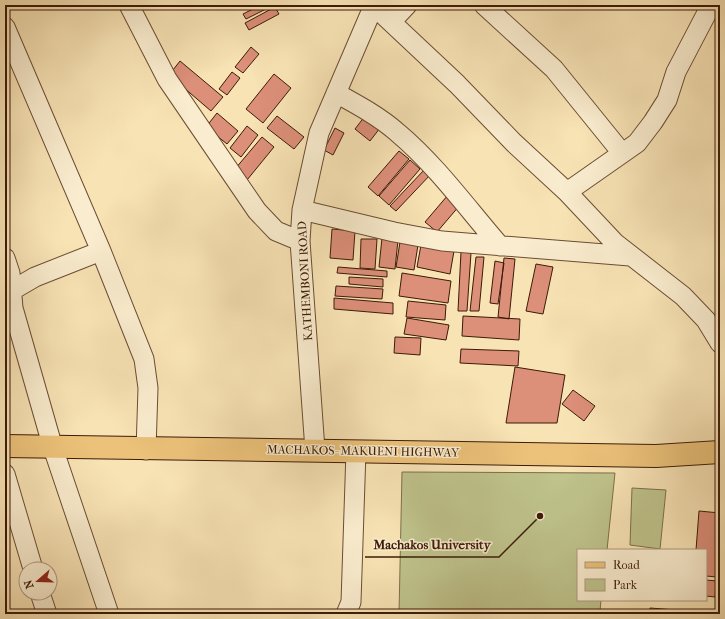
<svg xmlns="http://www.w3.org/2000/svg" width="725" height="619" viewBox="0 0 725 619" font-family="'IM FELL French Canon',serif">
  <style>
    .green { fill: #bfc38c; stroke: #7e6f4a }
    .building { fill: #dc8f79; stroke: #3c1b08 }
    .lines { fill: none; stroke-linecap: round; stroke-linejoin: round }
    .minor-casing { stroke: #6b4d33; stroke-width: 21 }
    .major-casing { stroke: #3c1b08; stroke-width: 24 }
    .minor { stroke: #faedcf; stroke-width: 19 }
    .major { stroke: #ecc27a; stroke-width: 22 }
    .labels { text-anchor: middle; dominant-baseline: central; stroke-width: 3; stroke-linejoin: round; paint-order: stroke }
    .street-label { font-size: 12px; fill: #3c1b08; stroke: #faedcf }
    .leader { fill: none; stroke: #3c1b08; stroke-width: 1.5 }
    .callout-dot { fill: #3c1b08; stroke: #faedcf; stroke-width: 1.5 }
    .callout-label { font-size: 13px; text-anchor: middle; font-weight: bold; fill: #3c1b08; stroke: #faedcf; stroke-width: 3; stroke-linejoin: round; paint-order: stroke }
  </style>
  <rect width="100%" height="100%" fill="#f8e3b5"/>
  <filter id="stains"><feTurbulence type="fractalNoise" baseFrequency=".005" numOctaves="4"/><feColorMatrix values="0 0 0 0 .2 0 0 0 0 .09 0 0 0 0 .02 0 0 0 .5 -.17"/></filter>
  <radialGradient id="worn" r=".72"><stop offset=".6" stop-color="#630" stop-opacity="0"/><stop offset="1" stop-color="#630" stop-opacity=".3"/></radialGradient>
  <path class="green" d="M402 472 615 473 607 550H578V600H601L600 611 528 614H399Z
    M632 488 666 490 660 549 630 545Z"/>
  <path class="building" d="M261 5H268L270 7 246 19 243 14Z
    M275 7 279 14 249 30 245 23Z
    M251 47 259 54 243 73 235 67Z
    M180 61 223 97 211 111 169 75Z
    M232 72 240 78 227 95 219 89Z
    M274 74 291 88 263 123 246 109Z
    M217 113 238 131 227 144 206 127Z
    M277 116 304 137 294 149 267 128Z
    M365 116 380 128 370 141 355 129Z
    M247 126 258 135 241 157 230 148Z
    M335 128 344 133 333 155 324 150Z
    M262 137 274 147 247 180 235 169Z
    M399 151 409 159 378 196 368 187Z
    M410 160 420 169 389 205 379 196Z
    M425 169 431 174 396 211 390 206Z
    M448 195 460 205 437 232 425 222Z
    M332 229 355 231 353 260 330 258Z
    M382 238 398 240 395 269 379 267Z
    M361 239H377L375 269 360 268Z
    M400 242 418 245 414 270 396 267Z
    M421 245 454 251 450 274 417 267Z
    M461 252 471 253 467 311H458Z
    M476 257H484L479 311H470Z
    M504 258 515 259 509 319 498 317Z
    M495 261 504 263 498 304 490 303Z
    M536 264 553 267 543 314 526 311Z
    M338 267 387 271V277L337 273Z
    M402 273 451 281 448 303 399 296Z
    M349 277 383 279V287L349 284Z
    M336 286 383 289 382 299 335 296Z
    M334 298 393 303V314L334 309Z
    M408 301 446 305 445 320 406 317Z
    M463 316 520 319 519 340 462 336Z
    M407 318 449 325 446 340 404 334Z
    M395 337 421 338 420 355 394 353Z
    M461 349 519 351 518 366 460 363Z
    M515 367 565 375 557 423H506Z
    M573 390 595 406 584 421 562 404Z
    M699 511 720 513 717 577 706 576V550H696Z
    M706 580 717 581 715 597 706 596Z
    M650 608 714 613V614H649Z"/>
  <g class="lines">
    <defs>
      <path id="minor" d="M129 5 167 79 257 211 276 231 300 241
        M484 5 554 69 622 153
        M374 6 457 84 514 143 567 192 615 243 683 296 706 320 720 343
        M391 22 407 5
        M5 27 101 251 144 359 148 388 146 450
        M336 93C358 105 380 117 398 133 437 166 467 208 500 246
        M567 192 637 143 653 122 667 100 676 72 711 5
        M302 210 394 232 442 241 630 256
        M5 258 10 273 13 308 53 448 109 614
        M11 291 35 277 101 251
        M315 450 300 241 302 210 319 133 374 5
        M5 474 33 569
        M40 593 47 614
        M346 614 351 602 356 451"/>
      <path id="major" d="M5 446 656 456 720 452"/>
    </defs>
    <use href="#minor" class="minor-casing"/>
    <use href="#major" class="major-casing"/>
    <use href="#minor" class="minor"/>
    <use href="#major" class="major"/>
  </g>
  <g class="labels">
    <g class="street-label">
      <text transform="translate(305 281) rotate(-93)">KATHEMBONI ROAD</text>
      <text transform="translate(363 451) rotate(1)">MACHAKOS- MAKUENI HIGHWAY</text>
    </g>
  </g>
  <path class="leader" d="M540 516L499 557H365"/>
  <circle class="callout-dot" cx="540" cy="516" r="4"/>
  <g class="callout-label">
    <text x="432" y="549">Machakos University</text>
  </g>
  <rect width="725" height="619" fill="none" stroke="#f8e3b5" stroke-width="20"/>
  <rect x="6" y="6" width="713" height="607" fill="none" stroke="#3c1b08" stroke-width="2"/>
  <rect x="10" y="10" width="705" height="599" fill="none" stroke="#3c1b08"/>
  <rect x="577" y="549" width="130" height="52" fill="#faedcf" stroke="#ae997f"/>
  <rect x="585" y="562" width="20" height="6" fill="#ecc27a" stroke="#ae997f"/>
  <text x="613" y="569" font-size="12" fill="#3c1b08">Road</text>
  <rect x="585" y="579" width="20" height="12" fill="#bfc38c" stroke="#ae997f"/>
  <text x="613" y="589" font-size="12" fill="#3c1b08">Park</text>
  <g transform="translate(38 581) rotate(250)"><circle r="19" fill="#faedcf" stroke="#ae997f"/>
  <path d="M0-3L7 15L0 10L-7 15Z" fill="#8f2418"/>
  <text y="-6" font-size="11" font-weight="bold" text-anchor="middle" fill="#3c1b08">N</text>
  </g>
  <rect width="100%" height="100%" filter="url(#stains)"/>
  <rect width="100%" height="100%" fill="url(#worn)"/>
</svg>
